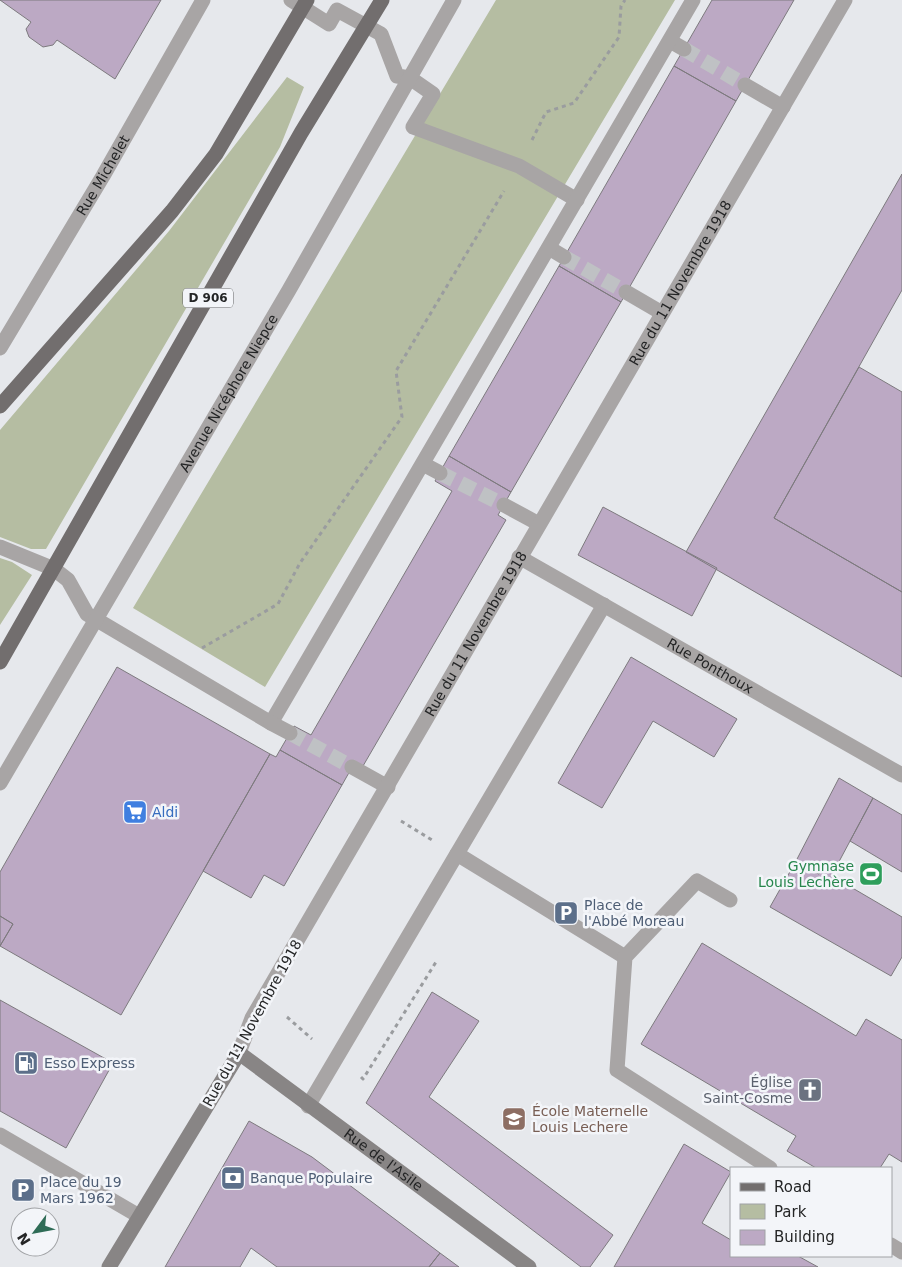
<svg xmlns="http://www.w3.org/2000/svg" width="902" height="1267" viewBox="0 0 902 1267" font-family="'DejaVu Sans',sans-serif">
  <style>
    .green { fill: #b5bda2 }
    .building { fill: #bca9c4; stroke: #7d7a7e }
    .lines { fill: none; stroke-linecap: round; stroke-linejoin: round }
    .street-tunnel { stroke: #bfc1c4; stroke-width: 15; stroke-dasharray: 15 8; stroke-linecap: butt }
    .path { stroke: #9a9c9f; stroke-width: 3; stroke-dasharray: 4 4; stroke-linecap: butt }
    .lane { stroke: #a8a5a5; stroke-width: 15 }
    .street { stroke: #a8a5a5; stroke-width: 15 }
    .secondary { stroke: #888585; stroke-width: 15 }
    .primary { stroke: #726e6e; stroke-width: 15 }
    .labels { text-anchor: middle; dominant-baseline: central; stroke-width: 5; stroke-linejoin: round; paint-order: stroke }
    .shield { fill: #f3f5f9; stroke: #626365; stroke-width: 1 }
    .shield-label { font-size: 12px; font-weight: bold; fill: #242526 }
    .street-label { font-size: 14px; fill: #242526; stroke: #f3f5f9 }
    .shop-label { font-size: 14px; fill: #366cbe; stroke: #f3f5f9; text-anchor: start }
    .leisure-label { font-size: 14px; fill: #27864d; stroke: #f3f5f9; text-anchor: end }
    .service-label { font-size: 14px; fill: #4e5e75; stroke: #f3f5f9; text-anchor: start }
    .worship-label { font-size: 14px; fill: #5b616d; stroke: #f3f5f9; text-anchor: end }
    .education-label { font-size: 14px; fill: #785e54; stroke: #f3f5f9; text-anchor: start }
  </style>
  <rect width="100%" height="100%" fill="#e6e8ec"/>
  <path class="green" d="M496 0H675L265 687 133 608Z
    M287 77 304 87 280 147 46 549H31L0 537V430L169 231Z
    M0 558 12 562 32 575 0 625Z"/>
  <path class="building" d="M0 0H161L115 79 57 40 53 45 43 47 29 37 26 29 31 22Z
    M712 0H794L736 101 674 66Z
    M674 66 736 101 621 302 559 266Z
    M902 174V290L774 518 902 592V677L686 552Z
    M559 266 621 302 511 492 449 456Z
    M859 367 902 392V592L774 518Z
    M449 456 511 492 498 515 506 520 363 766 355 762 342 785 280 750 294 726 311 735 436 519 452 491 435 481Z
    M603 507 717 568 692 616 578 555Z
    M631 657 737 719 714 757 653 721 602 808 558 783Z
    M117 667 270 754 121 1015 0 946 13 924 0 916V872Z
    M280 750 342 785 284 886 264 875 251 898 203 871 270 754 276 757Z
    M839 778 873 798 834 871 824 866 819 874 796 861Z
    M873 798 902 815V872L850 841Z
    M796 861 819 874 824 866 834 871 832 876 902 917V957L891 976 770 907Z
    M0 916 13 924 0 946Z
    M702 943 856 1036 866 1019 902 1040V1162L889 1154 880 1168H816L787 1151 796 1136 641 1044Z
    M432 992 479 1021 429 1097 613 1235 590 1267H581L366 1103Z
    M0 1000 113 1063 66 1148 0 1111Z
    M249 1121 312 1157 440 1253 429 1267H277L251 1248 240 1267H165Z
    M684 1144 731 1172 702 1223 731 1240V1256H798L818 1267H614Z
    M440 1253 459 1267H429Z"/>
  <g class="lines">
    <path class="street-tunnel" d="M684 49 745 85
      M564 257 626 292
      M440 473 504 505
      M290 733 352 767"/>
    <path class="path" d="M532 140 546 112 574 103 619 37 621 6 625 0
      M202 648 278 604 300 563 402 417 396 371 504 191
      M401 821 432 840
      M287 1017 312 1039
      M361 1077 363 1079 436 962"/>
    <path class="lane" d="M457 854 625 957"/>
    <g class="street">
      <path d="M291 0 329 24 337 10 381 34 397 76 410 78 433 94 413 127 519 166 577 200"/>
      <path d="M670 41 684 49"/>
      <path d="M745 85 783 107"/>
      <path d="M549 248 564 257"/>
      <path d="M626 292 662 313"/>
      <path id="s1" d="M0 348 103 176 203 0"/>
      <path d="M423 464 440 473"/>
      <path d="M504 505 539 524"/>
      <path d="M0 547 54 569 68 580 87 614 271 723 693 0"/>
      <path id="s2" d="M519 557 902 775"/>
      <path d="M271 723 290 733"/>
      <path d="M352 767 388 787"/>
      <path id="s3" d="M0 783 289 290 454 0"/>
      <path d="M730 900 697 881 625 957 617 1070 770 1168"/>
      <path id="s4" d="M239 1053 252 1018 845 0"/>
      <path d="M308 1106 604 605"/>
      <path d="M0 1135 139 1216"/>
      <path d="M891 1245 902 1252"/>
    </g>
    <path class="secondary" id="s5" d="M109 1267 239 1053 529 1267"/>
    <path class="primary" d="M0 406 172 211 216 154 307 0
      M0 662 301 133 382 0"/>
  </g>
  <defs>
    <symbol id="supermarket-square" viewBox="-11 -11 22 22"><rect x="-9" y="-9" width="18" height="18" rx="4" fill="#3f7fe0" stroke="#f3f5f9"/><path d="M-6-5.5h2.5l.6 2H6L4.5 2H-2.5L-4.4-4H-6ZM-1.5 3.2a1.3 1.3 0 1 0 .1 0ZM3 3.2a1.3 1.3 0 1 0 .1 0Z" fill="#fff"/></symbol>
    <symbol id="stadium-square" viewBox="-11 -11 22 22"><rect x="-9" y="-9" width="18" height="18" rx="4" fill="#2e9e5b" stroke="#f3f5f9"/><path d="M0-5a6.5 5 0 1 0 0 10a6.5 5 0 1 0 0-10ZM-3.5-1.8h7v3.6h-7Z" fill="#fff"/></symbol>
    <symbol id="parking-square" viewBox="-11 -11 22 22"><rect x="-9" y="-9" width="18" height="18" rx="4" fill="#5c6f8a" stroke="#f3f5f9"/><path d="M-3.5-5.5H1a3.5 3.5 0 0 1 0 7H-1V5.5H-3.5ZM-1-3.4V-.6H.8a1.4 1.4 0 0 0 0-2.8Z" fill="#fff"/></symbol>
    <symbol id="fuel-square" viewBox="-11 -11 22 22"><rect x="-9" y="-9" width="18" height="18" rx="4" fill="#5c6f8a" stroke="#f3f5f9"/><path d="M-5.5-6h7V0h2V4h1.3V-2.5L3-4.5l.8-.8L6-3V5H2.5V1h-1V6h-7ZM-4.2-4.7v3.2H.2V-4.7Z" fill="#fff"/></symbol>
    <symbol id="church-square" viewBox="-11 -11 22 22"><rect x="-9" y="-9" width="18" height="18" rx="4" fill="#6b7280" stroke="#f3f5f9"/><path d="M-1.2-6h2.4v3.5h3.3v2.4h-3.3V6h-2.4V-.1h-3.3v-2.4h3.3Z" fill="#fff"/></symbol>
    <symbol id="school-square" viewBox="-11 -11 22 22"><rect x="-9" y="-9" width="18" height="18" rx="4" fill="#8d6e63" stroke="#f3f5f9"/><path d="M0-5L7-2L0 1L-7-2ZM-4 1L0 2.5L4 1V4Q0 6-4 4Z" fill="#fff"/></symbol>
    <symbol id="bank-square" viewBox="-11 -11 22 22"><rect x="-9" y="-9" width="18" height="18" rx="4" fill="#5c6f8a" stroke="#f3f5f9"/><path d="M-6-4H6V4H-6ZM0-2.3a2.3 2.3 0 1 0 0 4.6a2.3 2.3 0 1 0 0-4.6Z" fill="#fff"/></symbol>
  </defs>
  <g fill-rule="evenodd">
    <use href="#supermarket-square" x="121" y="798" width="28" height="28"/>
    <use href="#stadium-square" x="857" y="860" width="28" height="28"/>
    <use href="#parking-square" x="552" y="899" width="28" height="28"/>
    <use href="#fuel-square" x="12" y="1049" width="28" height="28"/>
    <use href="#church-square" x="796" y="1076" width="28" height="28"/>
    <use href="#school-square" x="500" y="1105" width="28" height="28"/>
    <use href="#bank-square" x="219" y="1164" width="28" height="28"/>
    <use href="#parking-square" x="9" y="1176" width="28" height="28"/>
  </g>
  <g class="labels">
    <rect class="shield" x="183" y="288.5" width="50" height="19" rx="4"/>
    <g class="shield-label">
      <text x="208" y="298">D 906</text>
    </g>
    <g class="street-label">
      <text stroke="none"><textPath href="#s1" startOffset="201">Rue Michelet</textPath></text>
      <text stroke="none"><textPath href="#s4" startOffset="888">Rue du 11 Novembre 1918</textPath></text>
      <text stroke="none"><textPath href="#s3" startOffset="452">Avenue Nicéphore Niepce</textPath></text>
      <text stroke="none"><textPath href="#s4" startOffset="482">Rue du 11 Novembre 1918</textPath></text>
      <text stroke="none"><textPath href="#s2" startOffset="220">Rue Ponthoux</textPath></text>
      <text transform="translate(252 1023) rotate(-61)">Rue du 11 Novembre 1918</text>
      <text stroke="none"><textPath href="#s5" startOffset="430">Rue de l'Asile</textPath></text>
    </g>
    <g class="shop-label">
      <text x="152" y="812">Aldi</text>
    </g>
    <g class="leisure-label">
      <text x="854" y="866">Gymnase<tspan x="854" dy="16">Louis Lechère</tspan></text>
    </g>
    <g class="service-label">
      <text x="584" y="905">Place de<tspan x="584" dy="16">l'Abbé Moreau</tspan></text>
      <text x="44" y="1063">Esso Express</text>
      <text x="250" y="1178">Banque Populaire</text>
      <text x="40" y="1182">Place du 19<tspan x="40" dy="16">Mars 1962</tspan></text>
    </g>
    <g class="worship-label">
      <text x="792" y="1082">Église<tspan x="792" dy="16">Saint-Cosme</tspan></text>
    </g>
    <g class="education-label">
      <text x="532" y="1111">École Maternelle<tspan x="532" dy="16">Louis Lechere</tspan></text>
    </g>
  </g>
  <rect x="730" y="1167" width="162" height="90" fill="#f3f5f9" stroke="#a0a2a5"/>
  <rect x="740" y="1183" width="25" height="8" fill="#726e6e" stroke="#a0a2a5"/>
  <text x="774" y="1192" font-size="15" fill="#242526">Road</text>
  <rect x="740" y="1204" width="25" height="15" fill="#b5bda2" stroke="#a0a2a5"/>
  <text x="774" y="1217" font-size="15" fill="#242526">Park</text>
  <rect x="740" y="1230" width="25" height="15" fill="#bca9c4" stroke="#a0a2a5"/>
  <text x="774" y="1242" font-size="15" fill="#242526">Building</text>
  <g transform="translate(35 1232) rotate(238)"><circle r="24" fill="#f3f5f9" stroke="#a0a2a5"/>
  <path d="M0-4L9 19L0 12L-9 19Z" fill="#2f6c57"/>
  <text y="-8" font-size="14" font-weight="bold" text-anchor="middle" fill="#242526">N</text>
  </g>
</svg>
